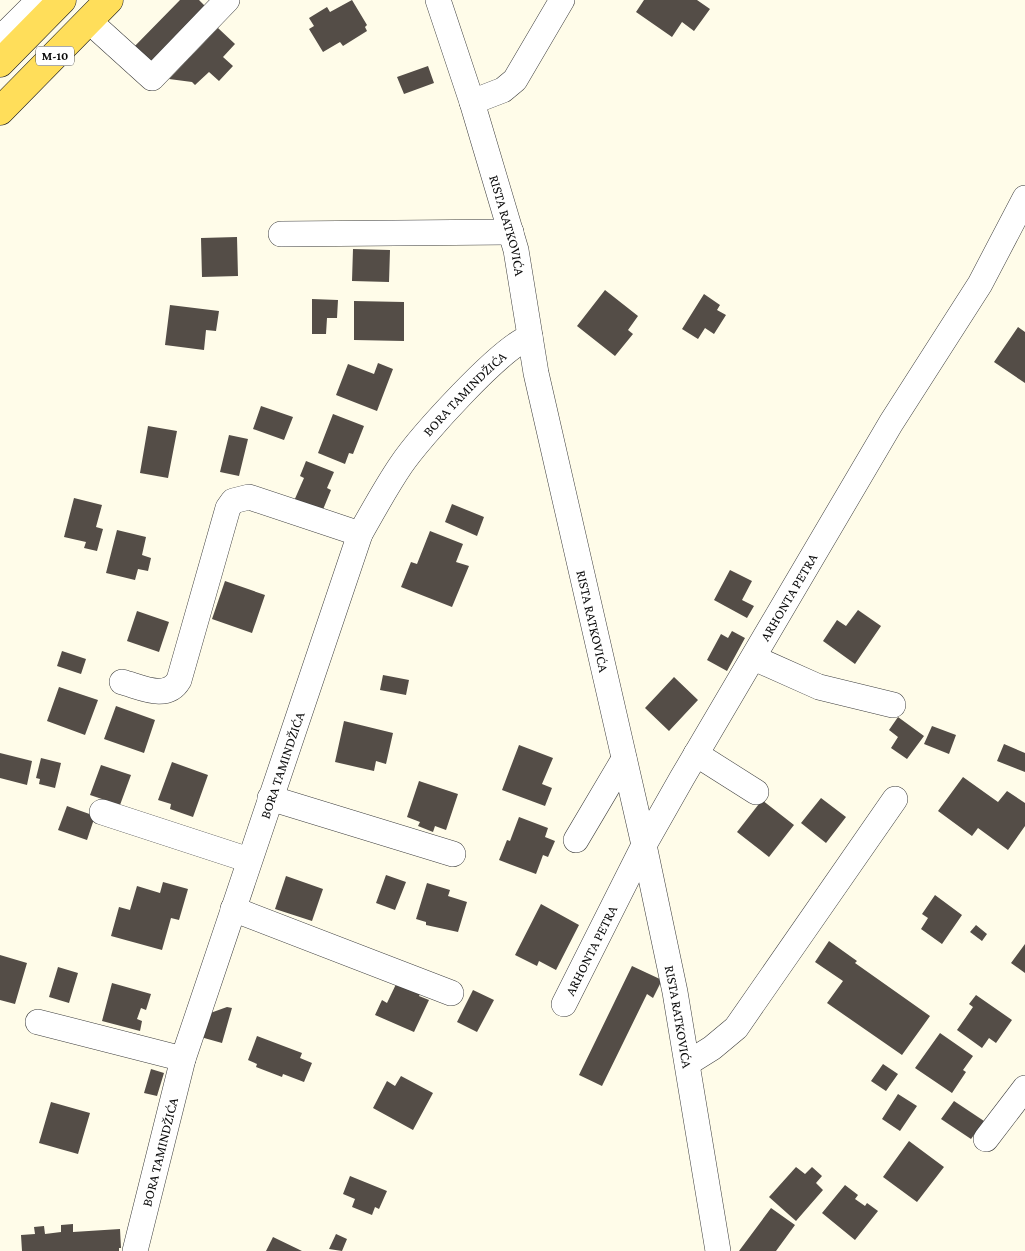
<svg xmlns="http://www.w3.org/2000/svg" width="1025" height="1251" viewBox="0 0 1025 1251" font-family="'Crimson Pro',serif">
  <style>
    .building { fill: #544d47 }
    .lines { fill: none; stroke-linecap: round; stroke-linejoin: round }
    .minor-casing { stroke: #3e3e3e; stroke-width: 26 }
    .major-casing { stroke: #1c1c1c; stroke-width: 29 }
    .minor { stroke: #fff; stroke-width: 25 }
    .major { stroke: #ffde5a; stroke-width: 28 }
    .labels { text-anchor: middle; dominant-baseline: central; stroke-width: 5; stroke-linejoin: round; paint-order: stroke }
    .shield { fill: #fff; stroke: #545454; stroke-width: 1 }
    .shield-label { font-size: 12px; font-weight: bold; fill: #0b0b0b }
    .street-label { font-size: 14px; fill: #0b0b0b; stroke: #fff }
  </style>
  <rect width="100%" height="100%" fill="#fffce9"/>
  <path class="building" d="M180 0H199L205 6 146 66 130 51Z
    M352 0 367 25 365 27 367 31 343 46 340 42 323 52 309 29 314 26 309 18 327 7 330 12Z
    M644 0H697L710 9 694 31 682 22 672 37 636 12Z
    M218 28 235 44 223 57 233 66 219 81 209 72 195 85 192 82 169 79Z
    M428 66 434 83 404 94 397 77Z
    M237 237 238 276 202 277 201 238Z
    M353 249 390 250 389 282 352 281Z
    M605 290 638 316 628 330 633 334 615 356 577 326Z
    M704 294 720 305 717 310 726 315 714 334 705 328 698 339 682 329Z
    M312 299 338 300 337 318H327L326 334H312Z
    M354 301 404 302V341L354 340Z
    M170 305 219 311 216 331 206 330 204 350 165 345Z
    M1018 327 1025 332V383L994 362Z
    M378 363 393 369 377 411 336 395 348 364 374 374Z
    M261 406 293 417 284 440 253 429Z
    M333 414 364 426 353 454 349 453 345 464 318 453Z
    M148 426 177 431 168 478 140 473Z
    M229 435 248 439 239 476 220 472Z
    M306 461 334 472 327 488 331 490 322 512 294 501 304 478 300 476Z
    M74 498 102 505 96 527 103 529 97 551 84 548 86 542 64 537Z
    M452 504 484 517 477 536 445 522Z
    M117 530 146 537 142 555 151 558 148 571 138 569 135 580 106 573Z
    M430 531 463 544 456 562 469 566 452 607 401 587 411 562 417 564Z
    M730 570 752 581 742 600 754 606 747 618 714 600Z
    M225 581 265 595 252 633 212 619Z
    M858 610 881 626 855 664 823 641 837 620 846 626Z
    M137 611 169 622 159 652 127 641Z
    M732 631 745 638 727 671 707 660 721 634 728 638Z
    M62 651 86 659 81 674 57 666Z
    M383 675 409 680 406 695 380 690Z
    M674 677 698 700 669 731 645 708Z
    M59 687 98 700 85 735 47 721Z
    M116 706 155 720 144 753 104 739Z
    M898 717 924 736 907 759 891 748 898 737 889 730Z
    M344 721 393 733 386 764 376 761 374 771 335 762Z
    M932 726 956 735 949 754 924 744Z
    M1004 744 1025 753V772L997 761Z
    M519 745 553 758 542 784 552 788 545 806 502 790Z
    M0 753 32 761 27 785 0 778Z
    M41 758 61 763 55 788 39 784 40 779 36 778Z
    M172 762 208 775 193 817 170 809 171 804 158 800Z
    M101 765 131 775 120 805 90 795Z
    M963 777 998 802 1007 791 1025 803V826L1008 850 978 828 972 836 938 811Z
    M419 781 458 794 446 830 435 826 433 832 418 826 420 822 407 817Z
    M821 798 846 817 826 843 801 823Z
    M762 800 794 825 769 857 737 832Z
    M67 806 95 816 87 840 58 830Z
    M519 817 548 828 545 837 555 841 548 857 543 855 536 874 499 860 507 840 510 841Z
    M386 875 406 882 395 910 376 903Z
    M286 876 323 889 312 921 275 909Z
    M163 882 188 889 179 920 171 918 162 950 111 936 119 907 130 910 137 886 160 893Z
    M427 883 450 890 448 896 467 902 458 932 426 925V922L416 919Z
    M935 895 962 915 942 944 921 929 928 918 922 914Z
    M541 904 579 925 556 970 539 961 537 966 515 955Z
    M976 925 987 934 982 941 970 932Z
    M829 941 857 961 855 963 930 1016 902 1055 827 1003 843 981 815 962Z
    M1025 944V973L1011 963Z
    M0 955 27 963 15 1004 0 1000Z
    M632 966 662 980 653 998 647 994 602 1086 579 1075Z
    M58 967 78 973 69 1003 49 997Z
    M398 980 422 990 419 996 429 1000 414 1032 375 1015 382 1000 387 1003Z
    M112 983 151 994 146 1010 141 1008 137 1019 142 1021 140 1031 102 1021Z
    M473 990 494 1000 477 1032 457 1022Z
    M976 995 1012 1020 996 1043 989 1038 982 1048 957 1030 973 1007 969 1004Z
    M227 1007 232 1008 222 1043 197 1036 202 1016Z
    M940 1033 973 1056 963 1070 966 1072 952 1093 915 1068Z
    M257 1036 302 1053 300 1058 312 1063 304 1082 283 1074 282 1077 256 1067 257 1064 248 1060Z
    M883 1064 898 1074 886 1091 871 1081Z
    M151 1069 164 1073 157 1096 144 1093Z
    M401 1076 433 1093 413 1130 373 1108 387 1081 395 1086Z
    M898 1094 917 1106 900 1131 882 1119Z
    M954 1101 984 1121 971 1139 941 1119Z
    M51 1102 90 1113 78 1154 39 1143Z
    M909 1141 944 1167 917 1202 883 1177Z
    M796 1167 805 1174 812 1167 822 1176 816 1183 823 1190 796 1221 769 1197Z
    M350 1176 387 1191 379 1209 375 1207 372 1215 352 1207 355 1199 343 1194Z
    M845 1185 858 1195 855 1199 865 1206 867 1203 878 1211 855 1240 822 1213Z
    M771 1208 795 1225 776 1251H739Z
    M73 1224V1232L120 1229 121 1248H119V1251H22L21 1235 35 1234 34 1227 44 1226 45 1234 61 1232V1225Z
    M336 1234 347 1239 342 1251 329 1249Z
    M273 1237 302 1251H266Z"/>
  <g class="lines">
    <defs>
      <g id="minor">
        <path id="s1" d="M438 0 472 102 516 250 536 373 644 845 675 992 718 1251"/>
        <path d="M89 21 152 78 227 0"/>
        <path d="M0 39 39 0"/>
        <path d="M472 102 503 90 515 80 562 0"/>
        <path d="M281 234 511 232"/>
        <path d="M754 658 819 687 893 705"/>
        <path d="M122 682C141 687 167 701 179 680L228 508 233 501 249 497 360 534"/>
        <path d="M696 754 756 792"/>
        <path d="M270 798 453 854"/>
        <path d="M102 812 249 860"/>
        <path d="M576 840 624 759"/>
        <path d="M233 909 451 993"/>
        <path id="s2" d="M564 1004 644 845 682 778 891 423 980 284 1025 198"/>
        <path d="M38 1022 183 1059"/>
        <path d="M688 1063 712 1048 736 1028 895 799"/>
        <path d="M986 1139 1025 1088"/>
        <path id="s3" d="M135 1251 183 1059 360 534C373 511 386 487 401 465 420 437 501 347 530 337"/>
      </g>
      <path id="major" d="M0 63 62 0
        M0 111 109 0"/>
    </defs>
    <use href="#minor" class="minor-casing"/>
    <use href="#major" class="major-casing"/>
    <use href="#minor" class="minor"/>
    <use href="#major" class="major"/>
  </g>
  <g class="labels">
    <rect class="shield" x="36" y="46.5" width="38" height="19" rx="4"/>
    <g class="shield-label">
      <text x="55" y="56">M-10</text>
    </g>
    <g class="street-label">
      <text stroke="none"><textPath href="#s1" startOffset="236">RISTA RATKOVIĆA</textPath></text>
      <text stroke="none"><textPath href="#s3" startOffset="928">BORA TAMINDŽIĆA</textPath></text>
      <text stroke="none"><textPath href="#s2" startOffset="465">ARHONTA PETRA</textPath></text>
      <text stroke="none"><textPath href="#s1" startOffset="641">RISTA RATKOVIĆA</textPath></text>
      <text stroke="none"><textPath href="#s3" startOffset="508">BORA TAMINDŽIĆA</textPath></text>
      <text stroke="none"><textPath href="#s2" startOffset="60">ARHONTA PETRA</textPath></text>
      <text stroke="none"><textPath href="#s1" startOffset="1046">RISTA RATKOVIĆA</textPath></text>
      <text stroke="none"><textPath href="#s3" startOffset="102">BORA TAMINDŽIĆA</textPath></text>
    </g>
  </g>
</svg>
